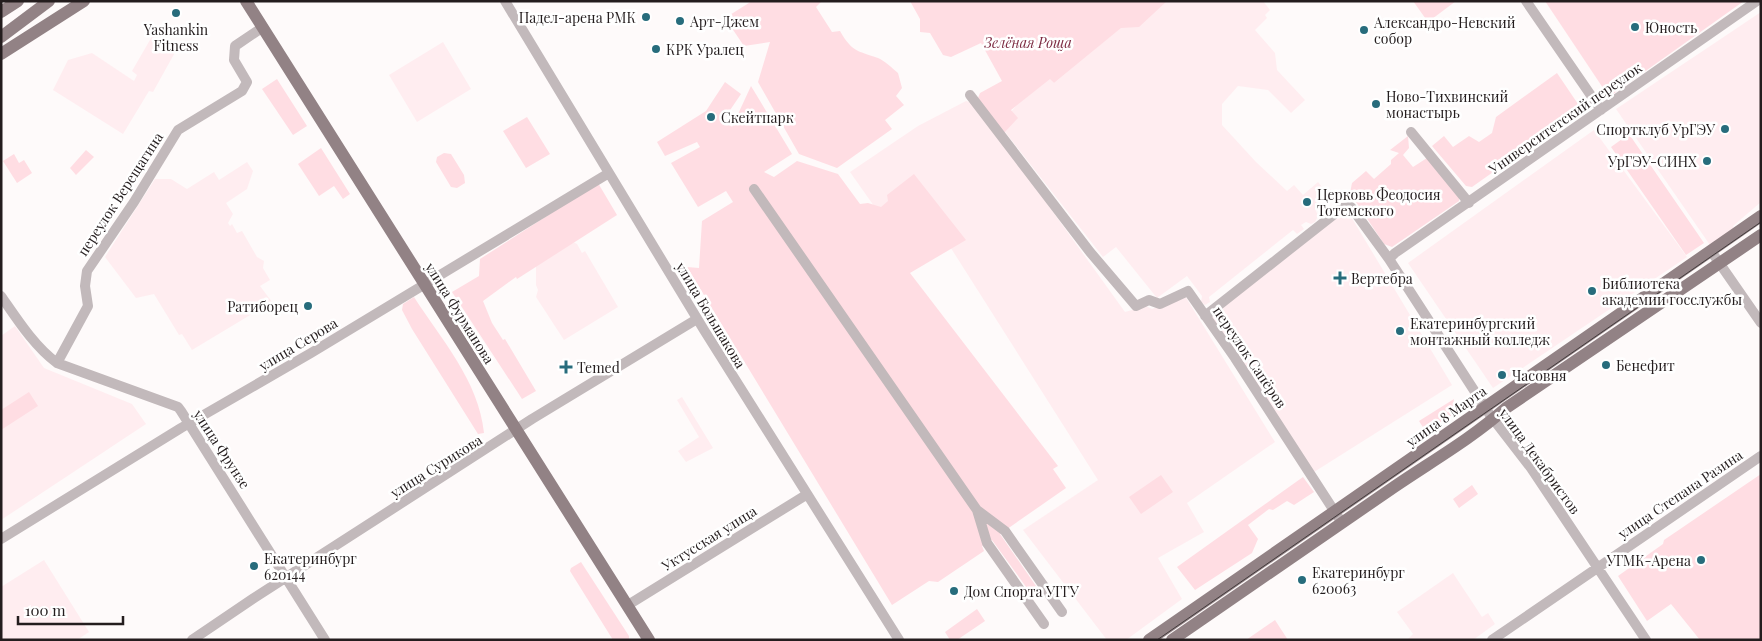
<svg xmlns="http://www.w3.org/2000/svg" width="1762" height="641" viewBox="0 0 1762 641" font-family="'Playfair Display',serif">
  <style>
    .built { fill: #ffedf0 }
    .green { fill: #ffdde3 }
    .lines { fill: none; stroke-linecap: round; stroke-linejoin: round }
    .minor { stroke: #c2b9bb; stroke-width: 10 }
    .major { stroke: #928285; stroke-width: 12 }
    .tram { stroke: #433c3d; stroke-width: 1 }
    .poi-dot { fill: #276c7c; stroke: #fff; stroke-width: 2 }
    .labels { text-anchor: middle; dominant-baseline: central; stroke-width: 5; stroke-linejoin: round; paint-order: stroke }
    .poi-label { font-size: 14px; fill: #241d1e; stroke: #fff; text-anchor: start }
    .park-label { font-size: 14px; font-style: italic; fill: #7d2c43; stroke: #fff }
    .street-label { font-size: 14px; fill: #241d1e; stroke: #fff }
  </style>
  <rect width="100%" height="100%" fill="#fefafa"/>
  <path class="built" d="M1153 1H1263L1270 10 1265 15 1267 18 1255 30 1275 53 1277 70 1305 100 1291 113 1268 90 1238 86 1222 104V125L1256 162 1287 191 1294 185 1303 195 1318 182 1326 192 1331 189 1336 195 1316 211 1318 216 1315 222 1311 224 1306 222 1301 225 1304 229 1297 234 1293 230 1209 297 1210 302 1205 305 1201 302 1202 296 1187 276 1157 298 1116 247 1103 257 1002 128 1001 123 1017 105 1050 78 1054 83Z
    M1761 12V202L1733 226 1734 229 1710 245 1616 109Z
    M154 33 178 47 153 92 149 91 123 134 53 90 68 60 92 53 134 81 137 75 132 71Z
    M443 42 471 89 417 122 389 75Z
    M966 101 972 103 1007 148 1125 312 1146 306 1152 309 1185 296 1275 442 1187 503 1204 532 1158 558 1182 599 1126 640H1107L1023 530 1098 480 916 193 881 216 850 172 918 126Z
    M1594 130 1687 257 1493 388 1408 263Z
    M247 162 253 171 247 189 226 203 233 214 228 223 230 226 232 224 237 233 242 231 257 257 264 261 263 268 270 280 260 286 272 302 192 350 182 334 179 335 154 294 136 298 105 257 155 179H171L187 189 214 172 219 180Z
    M1347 210 1452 385 1314 472 1210 317Z
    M573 242 577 244 582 253 585 251 618 307 564 340 536 297 538 290 536 285V266Z
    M15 326 44 368 132 404 146 424 1 520V336Z
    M682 397 713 448 686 462 678 451 699 437 677 400Z
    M44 560 89 632 77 640H1V587Z
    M1453 573 1482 617 1488 613 1495 624 1473 640H1407L1413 634 1397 612Z"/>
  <path class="green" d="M752 1H822L816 7 832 32 840 31C852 52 858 51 878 58 885 61 892 68 898 73L902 88 896 96 904 105 885 120 892 129 837 168 799 154 758 82 770 42 744 46 725 18Z
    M910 1H1167L1139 27 1121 28 1054 83 1050 79 1011 110 1018 118 1003 134 978 98 980 93 1002 81 981 43 951 57 943 55 930 33 920 32V19Z
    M1413 1H1456L1428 22Z
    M1545 1H1744L1609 97Z
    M1557 73 1578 104 1575 114 1472 187 1466 186 1432 146 1444 136 1453 147 1469 136 1479 142 1492 133 1496 117Z
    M277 79 307 126 293 135 262 89Z
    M725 82 741 94 722 122 726 120 732 127 751 86 792 154 764 172 774 177 797 161 838 174 860 204 868 203 881 207 888 201 887 195 914 174 966 240 910 273 1058 466 1053 469 1066 488 1000 534 1036 586 1029 591 992 540 982 546 984 551 938 582 929 581 892 605 687 267 699 268 702 221 733 202 726 191 698 207 671 163 700 147 697 142 665 156 657 142 706 111Z
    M527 117 550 154 526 168 503 131Z
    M1629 134 1704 243 1686 255 1611 147Z
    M1408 136 1409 148 1403 155 1413 167 1427 158 1459 196V201L1392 247 1384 244 1350 193 1352 183 1366 171 1374 179 1391 164V160L1399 153 1390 150Z
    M321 148 350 194 343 199 334 186 319 196 298 164Z
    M86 150 94 157 76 175 70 168Z
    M444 153 451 154 464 175 465 183 457 188 451 187 436 162 437 157Z
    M14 154 19 163 24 160 32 173 17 183 3 161Z
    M598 183 617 215 517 279 516 277 483 301 492 323 503 340 505 339 536 391 522 399 452 292 479 276 480 259Z
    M414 297C441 339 479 381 484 433L478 434 412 329 402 310 403 304Z
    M29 392 38 406 1 430V410Z
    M1454 399 1452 415 1426 432 1419 421Z
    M1761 474V640H1700L1671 604 1647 621 1618 576 1663 544 1664 540Z
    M1161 475 1173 492 1141 514 1129 497Z
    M1303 477 1314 492 1294 505 1287 501 1273 510 1269 509 1248 525 1258 539 1252 553 1195 590 1177 567Z
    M1472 485 1478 494 1459 508 1453 499Z
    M581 562 629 636V640H613L570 571 571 568Z
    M977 609 985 621 957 640H950L945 632Z
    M1275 620 1288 640H1246Z"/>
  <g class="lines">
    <path class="minor" d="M505 1 704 330 899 640
      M1526 1 1601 110
      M970 95 1090 252 1136 306 1149 300 1160 304 1188 291 1235 358 1342 523
      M1411 132 1469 203
      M754 189 977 510 1005 531 1062 612
      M1711 251 1761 323
      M1389 259 1395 253 1757 1
      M1 296C17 319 34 346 57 363L178 407 181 411 325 640
      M1205 316 1342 208 1351 207 1389 259 1490 415 1531 468 1646 640
      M57 363 88 306 85 286 87 271 134 202 178 130 242 91 247 82 234 60 235 46 263 27
      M977 510 987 543 1044 624
      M1 539 181 428 311 353 609 173
      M628 605 806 495
      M192 640 254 598 532 419 697 319
      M1492 640 1761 456"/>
    <path class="major" d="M246 1 649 640
      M1 12 18 1
      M1 37 49 1
      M1 54 84 1
      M1149 640 1761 216
      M1172 640C1246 589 1320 538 1394 487 1432 461 1471 439 1506 408L1761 235"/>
    <path class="tram" d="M1157 640 1761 222"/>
  </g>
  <g class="poi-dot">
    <circle cx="176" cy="13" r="5"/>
    <circle cx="646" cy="17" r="5"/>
    <circle cx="680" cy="21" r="5"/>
    <circle cx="1635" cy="27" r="5"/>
    <circle cx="1364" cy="30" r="5"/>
    <circle cx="656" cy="49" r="5"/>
    <circle cx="1376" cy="104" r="5"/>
    <circle cx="711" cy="117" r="5"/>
    <circle cx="1725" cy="129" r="5"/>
    <circle cx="1707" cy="161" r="5"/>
    <circle cx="1307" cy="202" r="5"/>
    <path d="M1337.5 270.5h5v5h5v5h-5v5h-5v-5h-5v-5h5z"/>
    <circle cx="1592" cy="291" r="5"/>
    <circle cx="308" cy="306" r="5"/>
    <circle cx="1400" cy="331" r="5"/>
    <circle cx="1606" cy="365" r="5"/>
    <path d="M563.5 359.5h5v5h5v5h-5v5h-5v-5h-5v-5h5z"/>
    <circle cx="1502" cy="375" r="5"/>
    <circle cx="1701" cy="560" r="5"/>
    <circle cx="254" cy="566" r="5"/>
    <circle cx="1302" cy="580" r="5"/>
    <circle cx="954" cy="591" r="5"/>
  </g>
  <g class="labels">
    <g class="poi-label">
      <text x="636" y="17" text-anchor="end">Падел-арена РМК</text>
      <text x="690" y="21">Арт-Джем</text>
      <text x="1374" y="22">Александро-Невский<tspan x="1374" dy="16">собор</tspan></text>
      <text x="1645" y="27">Юность</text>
      <text x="176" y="29" text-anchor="middle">Yashankin<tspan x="176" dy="16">Fitness</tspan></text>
      <text x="666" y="49">КРК Уралец</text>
      <text x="1386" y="96">Ново-Тихвинский<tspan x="1386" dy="16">монастырь</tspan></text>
      <text x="721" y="117">Скейтпарк</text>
      <text x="1715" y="129" text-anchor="end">Спортклуб УрГЭУ</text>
      <text x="1697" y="161" text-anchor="end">УрГЭУ-СИНХ</text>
      <text x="1317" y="194">Церковь Феодосия<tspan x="1317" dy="16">Тотемского</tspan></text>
      <text x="1351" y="278">Вертебра</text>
      <text x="1602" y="283">Библиотека<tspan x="1602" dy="16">академии госслужбы</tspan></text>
      <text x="298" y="306" text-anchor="end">Ратиборец</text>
      <text x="1410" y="323">Екатеринбургский<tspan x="1410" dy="16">монтажный колледж</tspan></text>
      <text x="1616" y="365">Бенефит</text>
      <text x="577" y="367">Temed</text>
      <text x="1512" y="375">Часовня</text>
      <text x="264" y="558">Екатеринбург<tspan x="264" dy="16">620144</tspan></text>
      <text x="1691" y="560" text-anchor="end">УГМК-Арена</text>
      <text x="1312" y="572">Екатеринбург<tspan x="1312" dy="16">620063</tspan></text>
      <text x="964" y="591">Дом Спорта УГГУ</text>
    </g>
    <g class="park-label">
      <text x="1028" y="42">Зелёная Роща</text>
    </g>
    <g class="street-label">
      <text transform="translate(1565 118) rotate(-35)">Университетский переулок</text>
      <text transform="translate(120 194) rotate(-57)">переулок Верещагина</text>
      <text transform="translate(460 313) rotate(58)">улица Фурманова</text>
      <text transform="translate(711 315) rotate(59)">улица Большакова</text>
      <text transform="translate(298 344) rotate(-31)">улица Серова</text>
      <text transform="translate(1250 357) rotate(56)">переулок Сапёров</text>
      <text transform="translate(1446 416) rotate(-35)">улица 8 Марта</text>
      <text transform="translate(222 449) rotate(57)">улица Фрунзе</text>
      <text transform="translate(1540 461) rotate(54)">улица Декабристов</text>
      <text transform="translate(436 466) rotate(-32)">улица Сурикова</text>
      <text transform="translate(1680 494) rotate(-34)">улица Степана Разина</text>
      <text transform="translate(709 538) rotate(-32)">Уктусская улица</text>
    </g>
  </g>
  <rect width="1762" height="641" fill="none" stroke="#241d1e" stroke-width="5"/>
  <path d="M18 616v8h105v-8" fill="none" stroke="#241d1e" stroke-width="2.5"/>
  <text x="25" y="616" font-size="15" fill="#241d1e" stroke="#ffffff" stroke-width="4" paint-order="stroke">100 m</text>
</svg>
